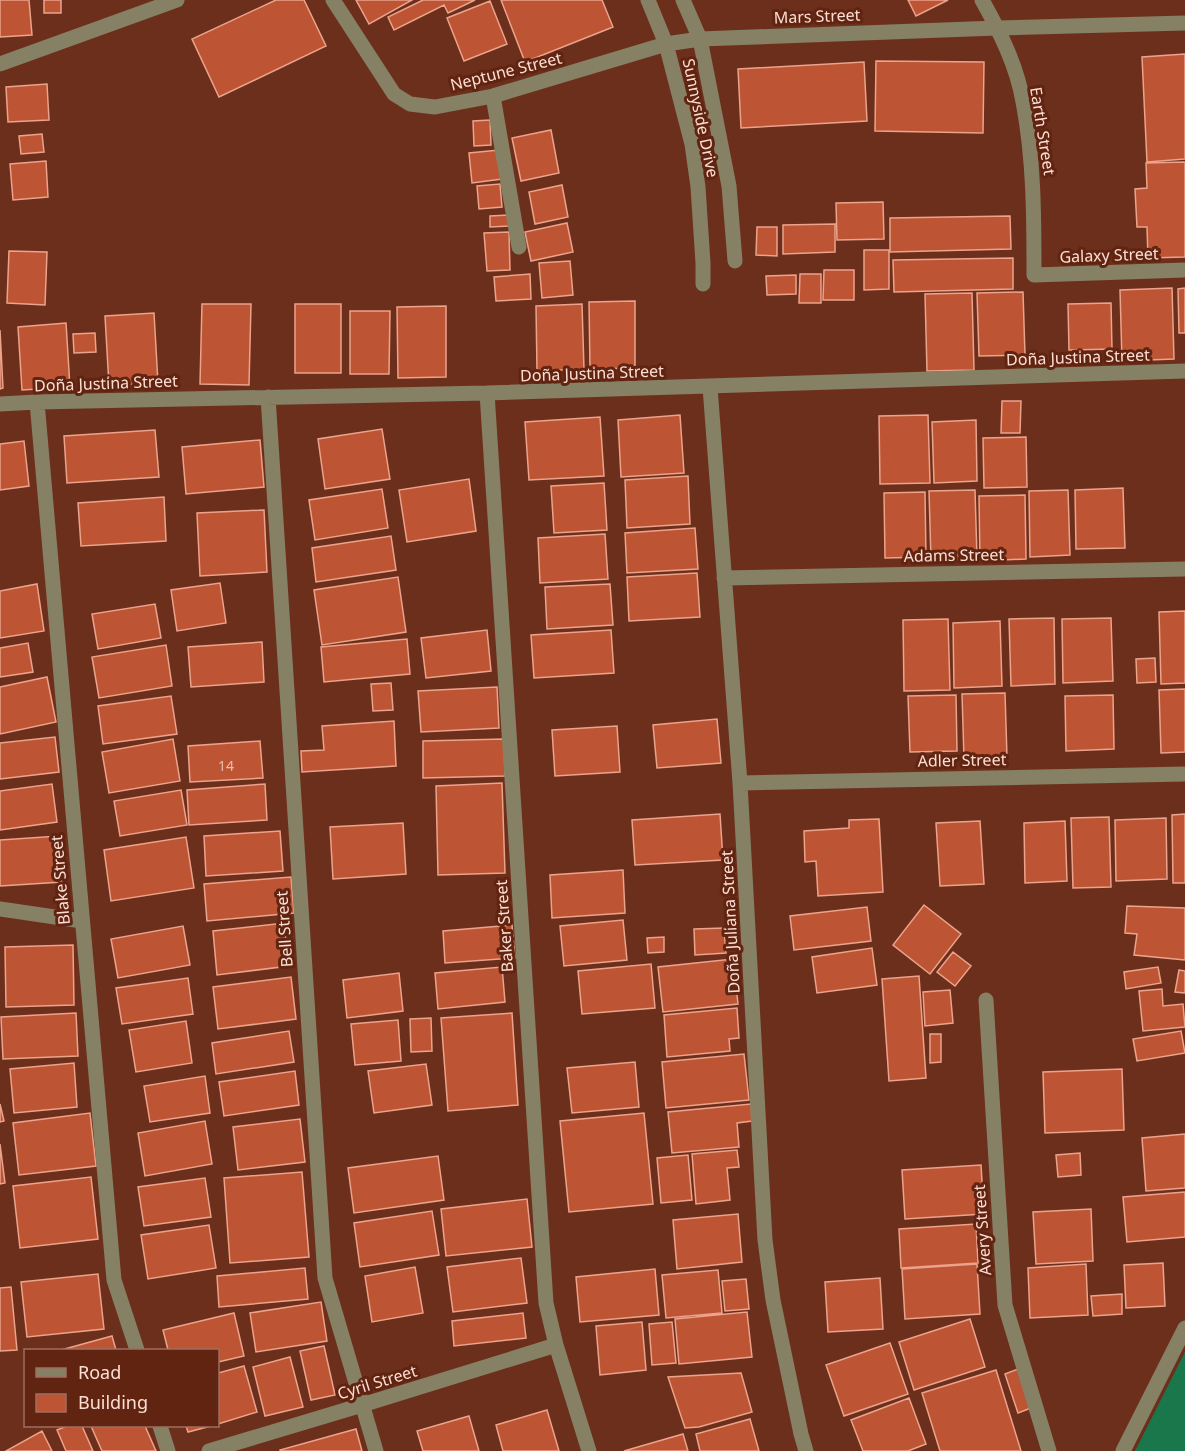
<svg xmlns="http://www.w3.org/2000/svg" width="1185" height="1451" viewBox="0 0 1185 1451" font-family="'Noto Sans',sans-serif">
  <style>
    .green { fill: #1a764b }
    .building { fill: #bd5434; stroke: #eca38c; stroke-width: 1.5 }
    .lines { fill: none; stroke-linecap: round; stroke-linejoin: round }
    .minor { stroke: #868064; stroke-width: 15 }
    .labels { text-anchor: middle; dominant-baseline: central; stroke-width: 6; stroke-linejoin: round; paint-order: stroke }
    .number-label { font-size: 14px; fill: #edbcac }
    .street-label { font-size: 16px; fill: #fdded4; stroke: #602411 }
  </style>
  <rect width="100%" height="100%" fill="#6c2f1c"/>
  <path class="green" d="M1185 1352V1451H1135Z"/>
  <path class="building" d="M0 0H29L32 35 0 37Z
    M44 0H61V13H44Z
    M276 0H304L326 46 219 97 192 39Z
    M356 0H412L369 24Z
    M423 0H475L448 13 444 5 394 30 388 17Z
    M501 0H602L613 27 525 62Z
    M908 0H948L916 16Z
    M490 1 507 44 464 61 447 18Z
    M1185 54V159L1147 162 1142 57Z
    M876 61 984 62 983 133 875 131Z
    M864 62 867 121 741 128 738 69Z
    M47 84 49 120 8 122 6 87Z
    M490 120 491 145 474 146 473 121Z
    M551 130 559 173 521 181 512 138Z
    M42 134 44 152 21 154 19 136Z
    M499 150 502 179 472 183 469 153Z
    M46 161 48 197 13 200 10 164Z
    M1185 162V257L1148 258 1147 227H1137L1135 189 1147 188 1146 163Z
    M500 184 502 207 479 209 477 186Z
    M562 185 568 217 535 224 529 192Z
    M883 202 884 239 837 240 836 203Z
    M509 215V226L490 227V216Z
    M1010 216 1011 249 890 252V218Z
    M567 223 573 252 531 261 525 232Z
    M835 224V252L783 254V225Z
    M757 227H777V256L756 255Z
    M509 232 510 270 487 271 484 233Z
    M864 250H889V289L864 290Z
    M9 251 47 252 45 305 7 303Z
    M1013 258V289L894 292 893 260Z
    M570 261 573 295 542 298 539 263Z
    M824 270H854V300H823Z
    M530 274 531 299 496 301 494 277Z
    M800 274H821V303H799Z
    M796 275V294L767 295 766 276Z
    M1172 288 1174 359 1122 361 1120 290Z
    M1185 288V333H1179L1178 289Z
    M1023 292 1025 355 979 356 977 293Z
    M972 293 974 370 927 371 925 294Z
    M635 301V368L590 369 589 302Z
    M1111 303 1112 349 1069 350 1068 304Z
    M202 304H251L249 385 200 384Z
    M295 304H341V373H295Z
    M582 304 584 369 537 371 536 306Z
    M446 306V377L398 378 397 307Z
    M350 311H390L389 374H350Z
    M154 313 158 383 109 386 105 316Z
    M66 323 70 387 22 390 18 327Z
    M0 330 3 388 0 389Z
    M95 333 96 352 74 353 73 334Z
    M1002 401H1021L1020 433H1001Z
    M680 415 684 473 621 477 618 420Z
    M928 415 930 483 880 484 879 416Z
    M600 417 604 476 529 480 525 422Z
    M976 420 977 481 934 483 932 422Z
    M382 429 390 479 325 489 318 439Z
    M155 430 159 477 67 483 64 436Z
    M1026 437 1027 487 984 488 983 438Z
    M260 440 264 487 186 494 182 447Z
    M24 441 29 486 0 490V444Z
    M688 476 690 524 627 528 625 480Z
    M469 479 476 531 407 542 399 490Z
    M604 483 607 530 554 533 551 486Z
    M1123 488 1125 548 1076 549 1075 490Z
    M382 489 388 528 315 540 309 500Z
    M975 490 977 558 931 560 929 491Z
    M1068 490 1070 555 1030 557 1029 491Z
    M925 492 926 557 885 558 884 493Z
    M1025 495 1026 559 980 561 979 496Z
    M164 497 166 541 81 546 78 503Z
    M264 510 267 572 200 576 197 513Z
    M695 528 698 569 627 573 625 533Z
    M605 534 608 579 540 583 538 538Z
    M391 536 396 570 316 582 312 548Z
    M697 573 700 617 629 621 627 577Z
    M398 577 406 632 322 645 314 590Z
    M220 583 226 623 177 631 171 590Z
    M37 584 44 631 0 638V591Z
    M610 584 613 625 547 629 545 587Z
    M155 604 161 638 98 649 92 614Z
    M1185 611V683L1161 684 1159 612Z
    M1054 618 1055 684 1011 686 1009 619Z
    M1111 618 1113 681 1063 683 1062 619Z
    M948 619 950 690 904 691 903 620Z
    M1000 621 1002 686 954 688 953 623Z
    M487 630 491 671 426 678 421 638Z
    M611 630 614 673 534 678 531 635Z
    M407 639 410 674 324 682 321 647Z
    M262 642 264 682 191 687 188 647Z
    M28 643 33 672 0 677V648Z
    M166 645 172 686 99 698 92 657Z
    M1155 658 1156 682 1137 683 1136 659Z
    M47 677 56 722 0 734V687Z
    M391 683 393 710 373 711 371 684Z
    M497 687 499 728 421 732 418 691Z
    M1185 689V752L1161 753 1159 690Z
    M1005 693 1007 757 964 759 962 694Z
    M956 695 957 751 910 752 908 696Z
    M1113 695 1114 749 1066 751 1065 696Z
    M171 696 177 734 103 744 98 706Z
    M717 719 721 763 657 768 653 725Z
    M394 721 396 766 302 772 301 751 324 750 322 726Z
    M617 726 620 772 555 776 552 730Z
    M55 737 59 772 0 779V743Z
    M173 739 180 781 109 793 102 752Z
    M504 739 505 776 423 778V741Z
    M260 741 263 778 190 782 188 746Z
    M502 783 505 873 438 875 436 786Z
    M52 784 57 822 0 830V791Z
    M265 784 267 820 189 825 187 790Z
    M181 790 187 825 120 836 114 801Z
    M720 814 723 860 635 865 632 820Z
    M1185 814V883H1173L1172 815Z
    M1109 817 1111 887 1073 888 1071 818Z
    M1166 818 1167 879 1116 881 1115 820Z
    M879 819 883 892 818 896 816 861 805 862 804 831 849 828V820Z
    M980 821 984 884 940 886 936 823Z
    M1065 821 1067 881 1025 883 1024 823Z
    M403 823 406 874 333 879 330 827Z
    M280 831 283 871 206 876 204 836Z
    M59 836 62 882 0 886V840Z
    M186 837 194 888 111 901 104 850Z
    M623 870 625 913 552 918 550 875Z
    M291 877 294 913 207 921 204 884Z
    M924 905 961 934 930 974 893 945Z
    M1127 906 1185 908V960L1134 955 1137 934 1125 933Z
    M867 907 871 941 794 950 790 916Z
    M623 920 627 960 564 966 560 926Z
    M284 923 289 966 217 975 213 931Z
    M512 925 515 958 445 963 443 931Z
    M183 926 190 965 118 978 111 939Z
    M724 928 726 953 695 955 694 929Z
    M664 937V952L648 953 647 938Z
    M73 945 74 1005 6 1007 5 947Z
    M872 948 877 985 817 993 812 957Z
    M953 952 971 966 955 986 937 972Z
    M733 959 738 1004 663 1012 658 967Z
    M651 964 655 1008 582 1014 578 971Z
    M502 967 505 1002 438 1009 435 973Z
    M1158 967 1161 983 1126 989 1124 972Z
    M1179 970 1185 971V993L1175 992Z
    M399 973 403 1011 347 1018 343 980Z
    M919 976 926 1078 889 1081 882 979Z
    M291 977 296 1019 218 1029 213 987Z
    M188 978 193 1014 122 1024 116 988Z
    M1162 989 1163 1006 1183 1004 1185 1027 1143 1031 1139 991Z
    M950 990 953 1023 925 1026 923 992Z
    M737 1008 739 1038 729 1039 730 1051 667 1057 664 1015Z
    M76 1013 78 1056 3 1059 1 1017Z
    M512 1013 518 1105 448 1111 441 1018Z
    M431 1018 432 1051 411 1052 410 1019Z
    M398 1020 401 1061 355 1065 351 1024Z
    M186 1021 192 1063 136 1072 129 1030Z
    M289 1031 294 1062 216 1074 212 1043Z
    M1181 1031 1185 1053 1137 1061 1133 1039Z
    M930 1034H941V1062L930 1063Z
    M744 1054 749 1100 666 1108 662 1062Z
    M635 1062 639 1107 572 1113 567 1068Z
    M74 1063 77 1107 14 1113 10 1069Z
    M426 1064 432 1105 374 1113 368 1071Z
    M1122 1069 1124 1130 1045 1133 1043 1072Z
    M295 1071 299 1105 224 1116 219 1082Z
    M205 1076 210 1113 150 1122 144 1086Z
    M0 1104 4 1121 0 1122Z
    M751 1104 752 1121 737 1123 739 1147 672 1153 668 1112Z
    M90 1113 96 1166 19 1175 13 1123Z
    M644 1113 653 1204 569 1212 560 1121Z
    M300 1119 305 1162 238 1170 233 1127Z
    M205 1121 212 1164 145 1176 138 1133Z
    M1185 1134V1188L1146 1191 1142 1138Z
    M0 1144 5 1183 0 1184Z
    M737 1150 739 1167 727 1168 730 1200 696 1204 692 1154Z
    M1080 1153 1081 1175 1058 1177 1056 1155Z
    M688 1155 692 1200 661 1203 657 1158Z
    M438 1156 444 1200 354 1213 348 1168Z
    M981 1165 984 1214 905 1219 902 1170Z
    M302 1172 309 1257 230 1263 224 1178Z
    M91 1177 98 1239 20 1248 13 1186Z
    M205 1178 211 1217 144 1226 138 1187Z
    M1185 1192V1237L1127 1242 1123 1197Z
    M527 1199 532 1247 446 1256 441 1209Z
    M1091 1209 1093 1261 1036 1264 1033 1212Z
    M432 1211 439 1255 360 1267 354 1223Z
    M738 1214 742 1262 677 1269 673 1220Z
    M976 1224 978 1263 901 1268 899 1229Z
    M209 1225 216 1268 148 1279 141 1235Z
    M521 1258 527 1303 453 1312 447 1267Z
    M1163 1263 1165 1306 1126 1308 1124 1265Z
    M977 1264 980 1314 905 1319 902 1269Z
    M1086 1264 1088 1315 1030 1318 1028 1268Z
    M415 1267 423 1313 372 1322 365 1276Z
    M305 1268 308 1299 219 1307 217 1276Z
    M655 1269 659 1315 580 1322 576 1277Z
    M718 1270 722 1313 666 1318 662 1275Z
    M98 1274 104 1329 27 1337 21 1282Z
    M880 1278 883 1329 828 1332 825 1282Z
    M746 1279 749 1309 725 1311 722 1281Z
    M11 1287 17 1350 0 1351V1288Z
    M1122 1294V1314L1093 1316 1091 1296Z
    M321 1302 327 1341 256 1352 250 1313Z
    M747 1312 752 1357 679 1364 675 1319Z
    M234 1313 244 1356 218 1362V1350H168L163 1330Z
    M523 1313 526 1338 454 1346 452 1321Z
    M970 1319 985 1367 914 1390 899 1342Z
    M642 1322 646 1370 600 1375 596 1326Z
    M672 1322 676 1363 652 1365 649 1324Z
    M112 1336 116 1350H61Z
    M890 1343 908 1394 844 1416 826 1365Z
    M324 1346 335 1395 311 1400 300 1351Z
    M290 1357 303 1407 265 1416 253 1367Z
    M244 1366 257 1412 218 1424V1373Z
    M1018 1369 1031 1408 1018 1413 1005 1374Z
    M996 1370 1021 1451H940L922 1393Z
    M741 1373 752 1412 699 1427 685 1428 668 1377Z
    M909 1398 926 1444 908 1451H863L851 1420Z
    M547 1410 559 1451H503L496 1425Z
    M469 1416 479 1451H423L417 1431Z
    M750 1419 759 1451H700L696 1434Z
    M67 1426H82L93 1451H66L57 1430Z
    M91 1426H145L156 1451H102Z
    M186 1426H211L188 1432Z
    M356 1429 362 1451H280V1450Z
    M42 1431 52 1451H6Z
    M683 1434 688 1451H624Z"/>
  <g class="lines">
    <path class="minor" d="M333 0 394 94 410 104 435 107 493 96 666 44 700 39 997 28 1185 23
      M648 0 666 44 692 144 698 187 703 263V284
      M683 0 700 39 729 186 735 261
      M982 0C1000 32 1017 66 1023 102 1034 159 1034 217 1034 275L1185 270
      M0 64 177 0
      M493 96 519 247
      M710 387 740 783 765 1240 773 1300 801 1434 806 1451
      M487 393 546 1303 556 1345 589 1451
      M268 397 325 1278 376 1451
      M37 402 114 1280 137 1350
      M0 404 37 402 487 393 1185 371
      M724 578 1185 569
      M740 783 1185 774
      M0 909 82 921
      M986 1000 1005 1305 1049 1451
      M160 1426 168 1451
      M209 1451 362 1405 556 1345
      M1123 1451 1185 1328"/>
  </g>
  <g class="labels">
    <g class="number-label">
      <text x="226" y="765">14</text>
    </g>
    <g class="street-label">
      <text transform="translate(817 16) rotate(-2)">Mars Street</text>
      <text transform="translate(506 71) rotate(-14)">Neptune Street</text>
      <text transform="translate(701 118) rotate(78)">Sunnyside Drive</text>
      <text transform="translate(1043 131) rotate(81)">Earth Street</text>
      <text transform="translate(1109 255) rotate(-2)">Galaxy Street</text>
      <text transform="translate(1078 357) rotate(-2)">Doña Justina Street</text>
      <text transform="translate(592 373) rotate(-2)">Doña Justina Street</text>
      <text transform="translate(106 383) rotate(-2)">Doña Justina Street</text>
      <text transform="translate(954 555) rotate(-1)">Adams Street</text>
      <text transform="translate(962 760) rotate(-1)">Adler Street</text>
      <text transform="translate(60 880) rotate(-95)">Blake Street</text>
      <text transform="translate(730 922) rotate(-93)">Doña Juliana Street</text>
      <text transform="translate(504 926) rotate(-94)">Baker Street</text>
      <text transform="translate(284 929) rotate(-94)">Bell Street</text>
      <text transform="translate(982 1230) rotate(-94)">Avery Street</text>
      <text transform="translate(377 1382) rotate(-17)">Cyril Street</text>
    </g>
  </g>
  <rect x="24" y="1349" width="195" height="78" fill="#602411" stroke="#9f6e5f" stroke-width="1.5"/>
  <rect x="36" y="1368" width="30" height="9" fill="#868064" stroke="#9f6e5f" stroke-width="1.5"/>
  <text x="78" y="1379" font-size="18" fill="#fdded4">Road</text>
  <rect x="36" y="1394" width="30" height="18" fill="#bd5434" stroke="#9f6e5f" stroke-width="1.5"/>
  <text x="78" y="1409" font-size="18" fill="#fdded4">Building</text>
</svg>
